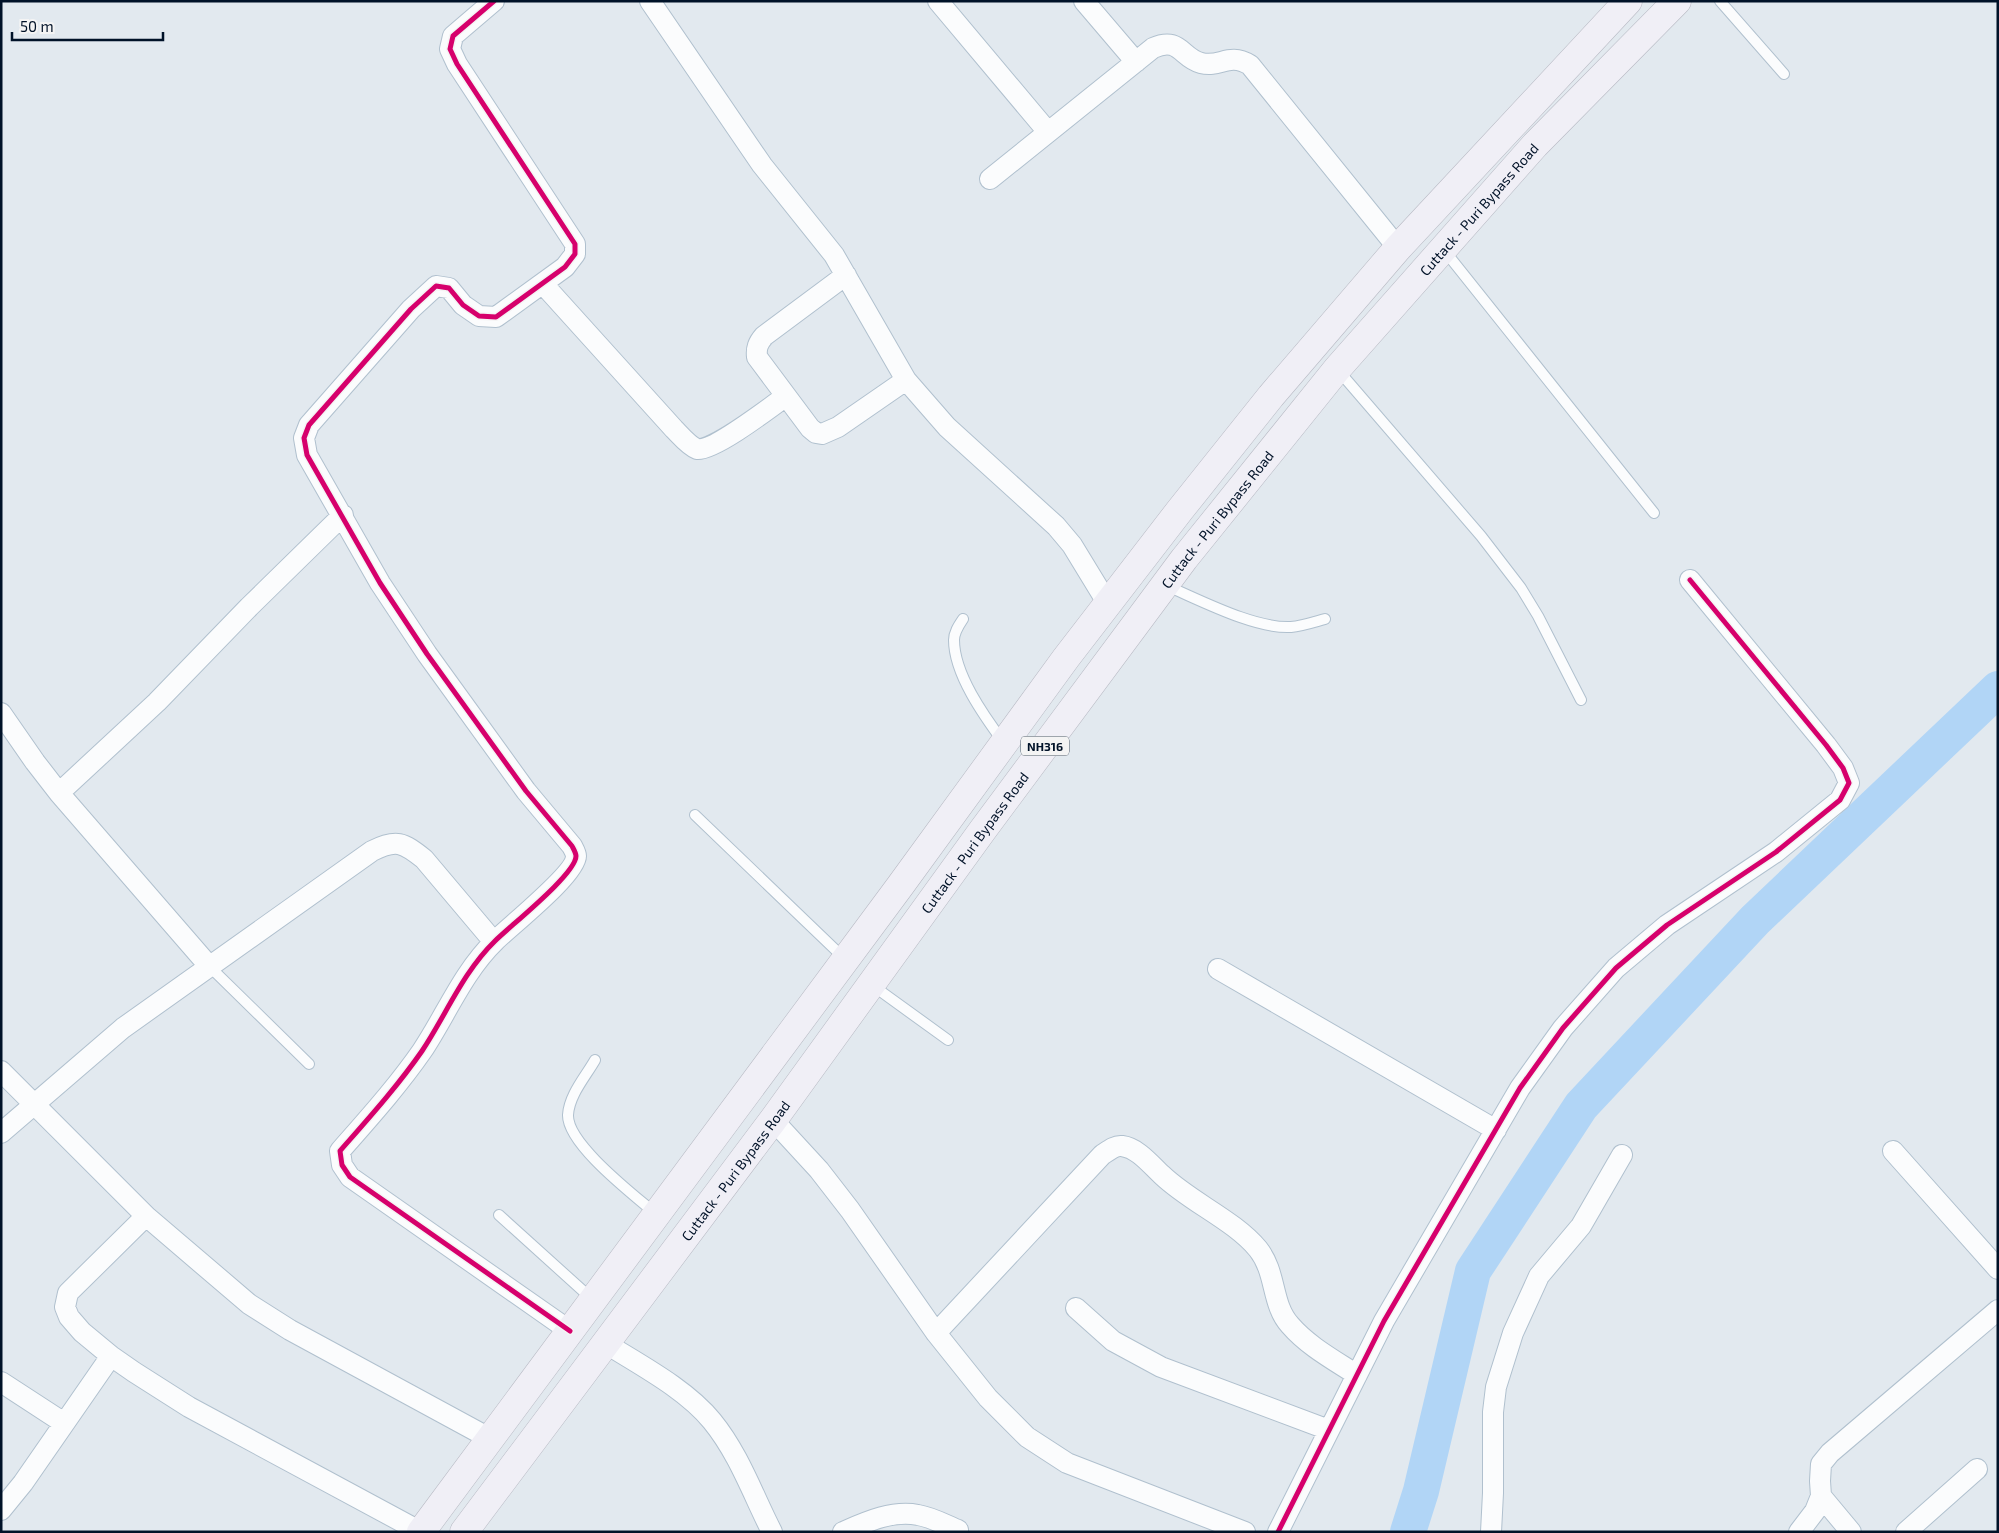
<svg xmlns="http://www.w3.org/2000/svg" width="1999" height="1533" viewBox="0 0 1999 1533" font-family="'Exo 2',sans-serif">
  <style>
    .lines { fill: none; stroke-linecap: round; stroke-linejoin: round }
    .river { stroke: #b1d5f6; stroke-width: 36 }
    .service-casing { stroke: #b0c0ce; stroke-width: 12 }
    .minor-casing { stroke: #b0c0ce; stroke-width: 22 }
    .trunk-casing { stroke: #b7b9c3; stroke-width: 29 }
    .service { stroke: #fbfcfd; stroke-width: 10 }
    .minor { stroke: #fbfcfd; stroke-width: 20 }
    .trunk { stroke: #f0eff6; stroke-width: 28 }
    .cycleway-casing { stroke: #f4f4f4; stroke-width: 8 }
    .cycleway { stroke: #d6006c; stroke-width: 5 }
    .labels { text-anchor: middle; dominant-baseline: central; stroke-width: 4.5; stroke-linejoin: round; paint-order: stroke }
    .shield { fill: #f4f4f4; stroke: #495665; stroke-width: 1 }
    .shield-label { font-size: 12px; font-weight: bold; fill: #001228 }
    .street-label { font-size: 14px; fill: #001228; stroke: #f4f4f4 }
  </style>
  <rect width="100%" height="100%" fill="#e2e9ef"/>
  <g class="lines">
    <path class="river" d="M1408 1532 1421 1491 1473 1271 1581 1106 1755 920 1998 689"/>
    <defs>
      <path id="service" d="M1720 1 1784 74
        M1444 250 1654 513
        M1338 370 1481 536 1521 588 1538 616 1581 700
        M1167 586C1200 600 1255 629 1291 627 1302 626 1314 622 1325 619
        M963 619C959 625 954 632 954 640 954 674 984 716 1004 743
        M695 815 845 959
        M209 966 309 1064
        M872 985 948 1040
        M595 1060C586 1076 569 1095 568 1115 567 1144 634 1195 656 1214
        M499 1215 592 1299"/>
      <path id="minor" d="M494 1 453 36 450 49 457 64 575 244V254L565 267 496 317 479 316 463 305 449 288 436 286 411 309 309 425 304 438 307 455 380 583 427 654 526 791 572 846C573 848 576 853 576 856 576 874 510 926 495 941 463 972 446 1015 422 1051 397 1087 368 1119 340 1151L342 1165 350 1177 570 1331
        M650 1 762 165 834 255 906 380 947 427 1056 526 1072 545 1108 604
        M938 1 1048 132
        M1084 1 1136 62
        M990 179 1153 48C1180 36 1181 58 1201 63 1221 68 1228 52 1250 65L1398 248
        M846 275 764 336C758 343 756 348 757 357L810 428 816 433 822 434 838 427 906 380
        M543 284 674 429C680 435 689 446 697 449 712 452 771 407 786 396
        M1 713 35 762 59 793 209 966
        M59 793 157 702 249 607 343 515
        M1218 969 1496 1130
        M1 1071 146 1216 249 1304 290 1330 489 1438
        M773 1120 819 1170 850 1210 936 1333 988 1398 1027 1437 1067 1463 1245 1532
        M1 1133 123 1028 372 851C396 839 403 842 424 859L494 942
        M1893 1151 1998 1269
        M146 1216 68 1293 65 1307 69 1317 82 1332 111 1356 134 1372 189 1407 421 1532
        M1076 1308 1113 1341 1161 1367 1329 1430
        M936 1333 1102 1155C1108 1151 1115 1145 1122 1146 1138 1148 1151 1165 1162 1175 1190 1202 1234 1220 1258 1249 1277 1273 1271 1304 1290 1325 1308 1346 1334 1360 1357 1375
        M605 1343C640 1365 686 1389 712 1421 739 1454 753 1495 772 1532
        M1 1382 64 1423
        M1821 1496 1851 1532
        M1 1510 23 1483 111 1356
        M843 1532C866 1522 892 1510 918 1515 931 1517 946 1525 958 1530
        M1278 1532 1384 1321 1520 1088 1563 1028 1616 968 1667 925 1776 852 1840 800 1849 783 1843 768 1826 745 1690 580
        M1491 1532 1493 1493V1412L1496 1387 1513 1333 1539 1276 1581 1226 1622 1155
        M1799 1532 1815 1511 1821 1496 1820 1481 1821 1464 1830 1453 1998 1310
        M1906 1532 1977 1469"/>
      <g id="trunk">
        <path d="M421 1532 900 886 1066 658 1180 510 1271 396 1398 248 1628 1"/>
        <path id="s1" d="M464 1532 773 1120 982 831 1184 559 1337 369 1535 145 1677 1"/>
      </g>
    </defs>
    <use href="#service" class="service-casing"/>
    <use href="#minor" class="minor-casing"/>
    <use href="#trunk" class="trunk-casing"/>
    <use href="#service" class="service"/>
    <use href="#minor" class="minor"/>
    <use href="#trunk" class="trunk"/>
    <defs>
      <path id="cycleway" d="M494 1 453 36 450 49 457 64 575 244V254L565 267 496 317 479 316 463 305 449 288 436 286 411 309 309 425 304 438 307 455 380 583 427 654 526 791 572 846C573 848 576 853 576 856 576 874 510 926 495 941 463 972 446 1015 422 1051 397 1087 368 1119 340 1151L342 1165 350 1177 570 1331
        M1278 1532 1384 1321 1520 1088 1563 1028 1616 968 1667 925 1776 852 1840 800 1849 783 1843 768 1826 745 1690 580"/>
    </defs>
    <use href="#cycleway" class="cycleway-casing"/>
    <use href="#cycleway" class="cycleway"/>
  </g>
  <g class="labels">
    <rect class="shield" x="1021" y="736.5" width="48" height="19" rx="4"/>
    <g class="shield-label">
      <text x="1045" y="746">NH316</text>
    </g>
    <g class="street-label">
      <text stroke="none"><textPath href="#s1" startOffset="1668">Cuttack - Puri Bypass Road</textPath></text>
      <text stroke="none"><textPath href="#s1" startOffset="1262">Cuttack - Puri Bypass Road</textPath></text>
      <text stroke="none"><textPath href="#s1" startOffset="858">Cuttack - Puri Bypass Road</textPath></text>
      <text stroke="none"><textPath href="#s1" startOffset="452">Cuttack - Puri Bypass Road</textPath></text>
    </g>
  </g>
  <rect width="1999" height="1533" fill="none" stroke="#001228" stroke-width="5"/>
  <path d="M12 32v8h151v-8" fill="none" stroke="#001228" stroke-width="2.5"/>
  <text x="20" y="32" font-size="15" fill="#001228" stroke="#f4f4f4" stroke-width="4" paint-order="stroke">50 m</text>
</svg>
